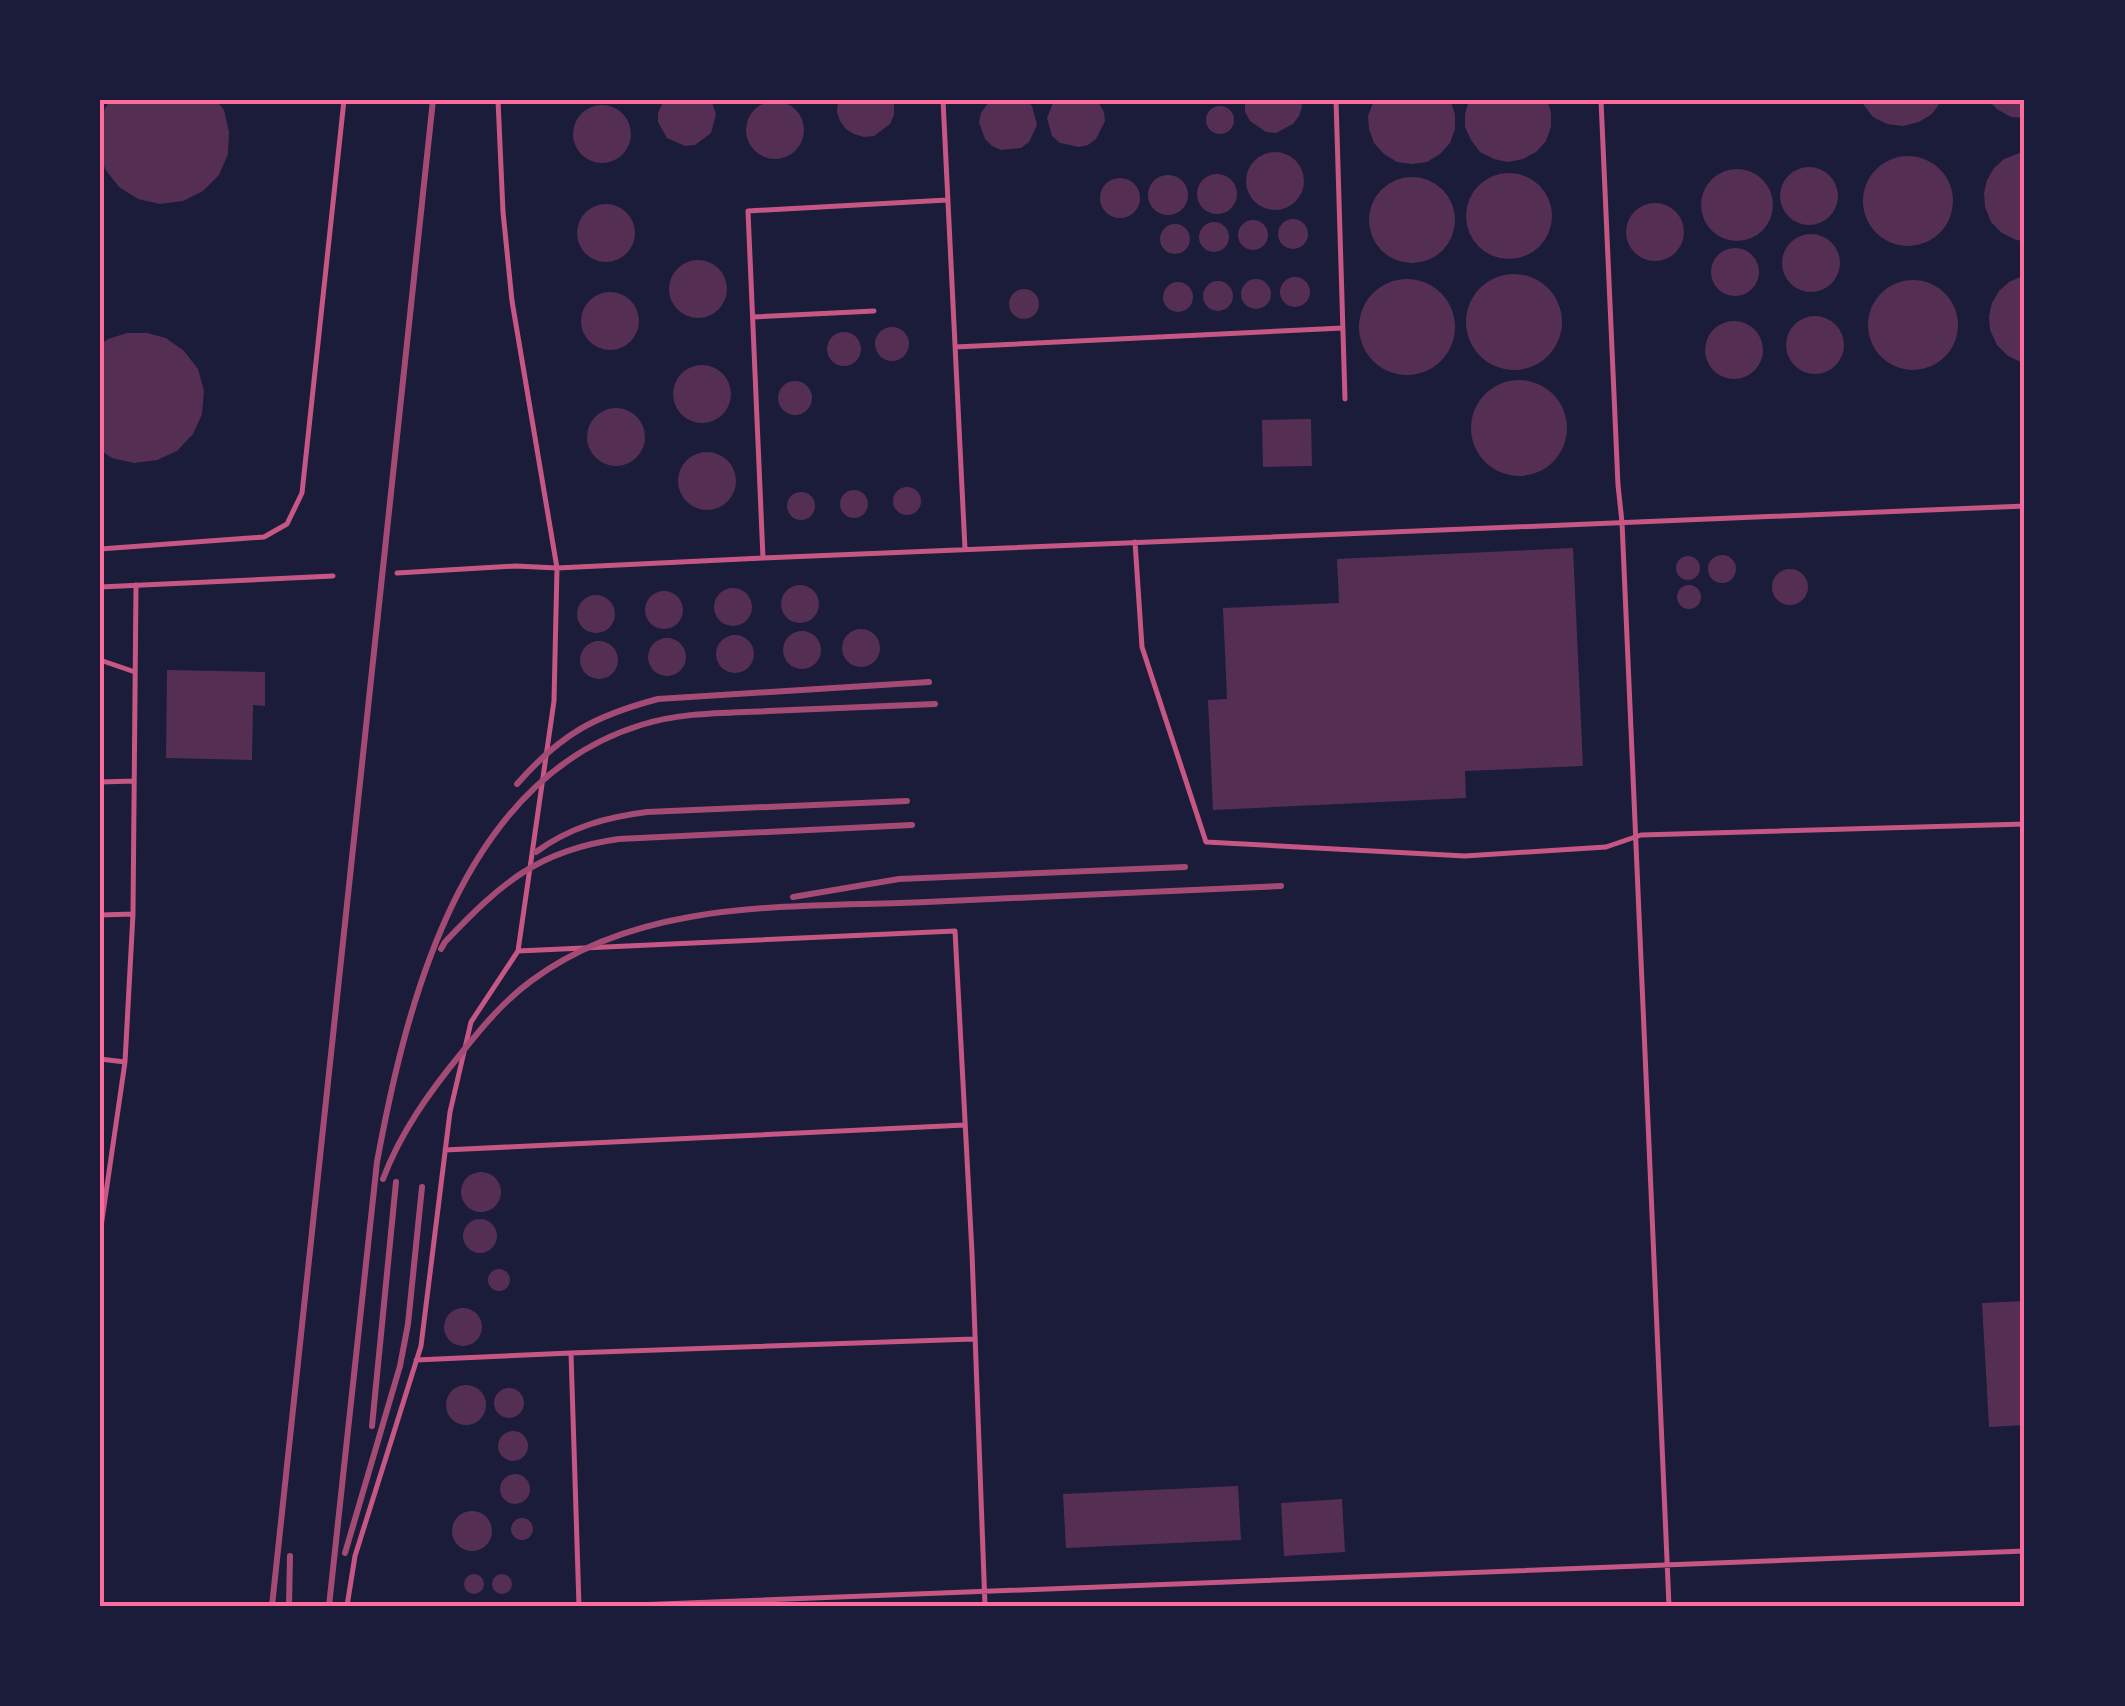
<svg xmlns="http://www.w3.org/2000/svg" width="2125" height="1706" viewBox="0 0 2125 1706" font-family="'Space Grotesk',sans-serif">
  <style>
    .building { fill: #542f53 }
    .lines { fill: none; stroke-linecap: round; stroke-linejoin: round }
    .service { stroke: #c65784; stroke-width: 5 }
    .rail { stroke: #a44b75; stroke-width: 6 }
    .neatline { fill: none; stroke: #ff6b9d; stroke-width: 4 }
  </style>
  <rect width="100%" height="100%" fill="#1b1b3a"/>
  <path class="building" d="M111 100H216L224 110 229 132 228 154 219 175 203 191 183 201 160 204 138 199 119 187 105 169 100 152V124L105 108Z
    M664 100H711L716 114 711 133 695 145 685 146 667 138 658 122V113Z
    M838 100H894V115L890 124 874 136 864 137 854 134 846 129 840 121 837 112Z
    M990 100H1026L1032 106 1037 125 1029 142 1021 148 1001 150 992 146 985 139 979 122 981 113Z
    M1054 100H1097L1104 112 1105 121 1096 139 1088 145 1079 147 1060 143 1052 136 1047 118Z
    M1245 100H1301L1302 107 1299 116 1293 124 1276 133 1266 132 1250 121 1245 112Z
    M1374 100H1450L1455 114V129L1450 143 1440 154 1427 162 1412 164 1397 162 1384 154 1374 143 1369 129 1368 116Z
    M1469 100H1547L1551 112V127L1546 141 1536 152 1523 159 1508 162 1494 159 1480 152 1471 140 1465 127V114Z
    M1860 100H1942L1932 114 1919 122 1903 126 1887 124 1873 117Z
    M1988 100H2025V118L2011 117 1997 109Z
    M746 130a29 29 0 1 1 58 0a29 29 0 1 1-58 0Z
    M573 134a29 29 0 1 1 58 0a29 29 0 1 1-58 0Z
    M1206 120a14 14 0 1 1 28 0a14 14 0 1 1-28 0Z
    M2025 151V241L2016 240 2002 233 1991 222 1985 207 1984 193 1987 180 1994 168 2004 159Z
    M1246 181a29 29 0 1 1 58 0a29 29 0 1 1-58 0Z
    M1863 201a45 45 0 1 1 90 0a45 45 0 1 1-90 0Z
    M1780 196a29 29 0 1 1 58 0a29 29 0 1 1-58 0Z
    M1701 205a36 36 0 1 1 72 0a36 36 0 1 1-72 0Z
    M1466 216a43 43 0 1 1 86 0a43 43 0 1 1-86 0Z
    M1197 194a20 20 0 1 1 40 0a20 20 0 1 1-40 0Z
    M1148 195a20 20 0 1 1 40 0a20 20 0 1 1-40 0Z
    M1369 220a43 43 0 1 1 86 0a43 43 0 1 1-86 0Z
    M1100 198a20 20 0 1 1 40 0a20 20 0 1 1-40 0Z
    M1626 232a29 29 0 1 1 58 0a29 29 0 1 1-58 0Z
    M577 233a29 29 0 1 1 58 0a29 29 0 1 1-58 0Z
    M1278 234a15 15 0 1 1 30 0a15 15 0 1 1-30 0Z
    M1238 235a15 15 0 1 1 30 0a15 15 0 1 1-30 0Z
    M1199 237a15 15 0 1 1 30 0a15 15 0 1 1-30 0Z
    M1160 239a15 15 0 1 1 30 0a15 15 0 1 1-30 0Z
    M1782 263a29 29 0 1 1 58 0a29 29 0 1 1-58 0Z
    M1711 272a24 24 0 1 1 48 0a24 24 0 1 1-48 0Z
    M669 289a29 29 0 1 1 58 0a29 29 0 1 1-58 0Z
    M1466 322a48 48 0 1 1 96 0a48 48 0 1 1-96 0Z
    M2025 275V364L2008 356 1997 345 1990 330 1989 316 1992 303 1999 291 2009 282Z
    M1280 292a15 15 0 1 1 30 0a15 15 0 1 1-30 0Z
    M1359 327a48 48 0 1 1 96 0a48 48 0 1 1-96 0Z
    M1241 294a15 15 0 1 1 30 0a15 15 0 1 1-30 0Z
    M1868 325a45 45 0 1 1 90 0a45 45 0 1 1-90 0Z
    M1203 296a15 15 0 1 1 30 0a15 15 0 1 1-30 0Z
    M1163 297a15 15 0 1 1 30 0a15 15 0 1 1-30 0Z
    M1009 304a15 15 0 1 1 30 0a15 15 0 1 1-30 0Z
    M581 321a29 29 0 1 1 58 0a29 29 0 1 1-58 0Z
    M1786 345a29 29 0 1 1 58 0a29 29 0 1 1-58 0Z
    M1705 350a29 29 0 1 1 58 0a29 29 0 1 1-58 0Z
    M875 344a17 17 0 1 1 34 0a17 17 0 1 1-34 0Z
    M827 349a17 17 0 1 1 34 0a17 17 0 1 1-34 0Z
    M127 333H147L166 338 184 351 198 369 204 391 202 414 193 434 177 451 157 460 134 463 112 458 100 450V345L108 339Z
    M673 394a29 29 0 1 1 58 0a29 29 0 1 1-58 0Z
    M1471 428a48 48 0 1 1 96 0a48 48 0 1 1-96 0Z
    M778 398a17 17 0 1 1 34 0a17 17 0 1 1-34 0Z
    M587 437a29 29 0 1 1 58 0a29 29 0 1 1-58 0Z
    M1311 419 1312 466 1263 467 1262 420Z
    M678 481a29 29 0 1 1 58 0a29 29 0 1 1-58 0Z
    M893 501a14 14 0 1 1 28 0a14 14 0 1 1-28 0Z
    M840 504a14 14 0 1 1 28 0a14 14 0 1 1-28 0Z
    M787 506a14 14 0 1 1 28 0a14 14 0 1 1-28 0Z
    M1573 548 1583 766 1465 771 1466 798 1213 810 1208 700 1227 699 1223 608 1339 603 1337 559Z
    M1708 569a14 14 0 1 1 28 0a14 14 0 1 1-28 0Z
    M1676 568a12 12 0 1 1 24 0a12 12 0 1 1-24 0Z
    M1772 587a18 18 0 1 1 36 0a18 18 0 1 1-36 0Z
    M781 604a19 19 0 1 1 38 0a19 19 0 1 1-38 0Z
    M1677 597a12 12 0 1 1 24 0a12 12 0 1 1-24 0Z
    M714 607a19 19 0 1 1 38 0a19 19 0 1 1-38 0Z
    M645 610a19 19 0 1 1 38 0a19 19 0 1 1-38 0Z
    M577 614a19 19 0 1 1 38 0a19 19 0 1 1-38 0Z
    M842 648a19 19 0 1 1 38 0a19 19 0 1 1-38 0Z
    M783 650a19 19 0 1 1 38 0a19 19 0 1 1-38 0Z
    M716 654a19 19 0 1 1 38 0a19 19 0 1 1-38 0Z
    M648 657a19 19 0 1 1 38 0a19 19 0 1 1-38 0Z
    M580 660a19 19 0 1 1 38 0a19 19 0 1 1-38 0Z
    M167 670 265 672V706L253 705 252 760 166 758Z
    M461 1192a20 20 0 1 1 40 0a20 20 0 1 1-40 0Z
    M463 1236a17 17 0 1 1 34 0a17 17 0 1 1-34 0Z
    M488 1280a11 11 0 1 1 22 0a11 11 0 1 1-22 0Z
    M2025 1301V1425L1989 1427 1982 1303Z
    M444 1327a19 19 0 1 1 38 0a19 19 0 1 1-38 0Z
    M446 1405a20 20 0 1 1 40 0a20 20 0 1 1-40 0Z
    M494 1403a15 15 0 1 1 30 0a15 15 0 1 1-30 0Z
    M498 1446a15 15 0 1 1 30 0a15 15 0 1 1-30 0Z
    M500 1489a15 15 0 1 1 30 0a15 15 0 1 1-30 0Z
    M1238 1486 1241 1540 1066 1548 1063 1494Z
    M1342 1499 1345 1552 1284 1556 1281 1503Z
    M452 1531a20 20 0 1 1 40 0a20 20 0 1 1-40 0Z
    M511 1529a11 11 0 1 1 22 0a11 11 0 1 1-22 0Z
    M492 1584a10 10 0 1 1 20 0a10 10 0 1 1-20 0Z
    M464 1584a10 10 0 1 1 20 0a10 10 0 1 1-20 0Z"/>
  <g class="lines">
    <path class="service" d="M498 100 503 212 512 301 557 568 763 558 2025 506
      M943 100 965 549
      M1336 100 1345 399
      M1601 100 1618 485 1622 522 1669 1606
      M753 317 874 311
      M955 347 1343 328
      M1135 542 1142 647 1206 842 1465 856 1606 847 1641 835 2025 824
      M100 549 264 537 287 524 302 493 344 100
      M763 558 748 211 947 200
      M397 573 516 566 557 568 554 701 518 951
      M100 587 333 576
      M100 660 135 672
      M100 782 134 781
      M100 915 133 914 136 585
      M100 1059 125 1062
      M445 1150 965 1125
      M100 1234 125 1062 133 914
      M571 1353 973 1339
      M416 1360 571 1353 579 1606
      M347 1606 355 1556 421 1346 450 1112 471 1022 518 951 955 931 972 1253 985 1606
      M609 1606 2025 1551"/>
    <path class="rail" d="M517 784C561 734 594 716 658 699L929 682
      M536 852C570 827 607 817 647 812L907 801
      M793 897 899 879 1185 867
      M441 949 445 942C500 884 538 850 619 839L912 825
      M383 1179C401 1131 431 1090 463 1051 483 1026 505 1000 531 981 643 897 794 908 926 902 1044 897 1163 891 1281 886
      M372 1426 396 1182
      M345 1553 400 1366 408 1324 422 1187
      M272 1606 433 100
      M289 1606 290 1556
      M329 1606 377 1162C407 1000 462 780 641 725 682 712 726 713 768 711 824 709 879 706 935 704"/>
  </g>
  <rect width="2125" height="1706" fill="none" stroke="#1b1b3a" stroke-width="205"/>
  <rect x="102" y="102" width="1920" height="1502" class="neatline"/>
</svg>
